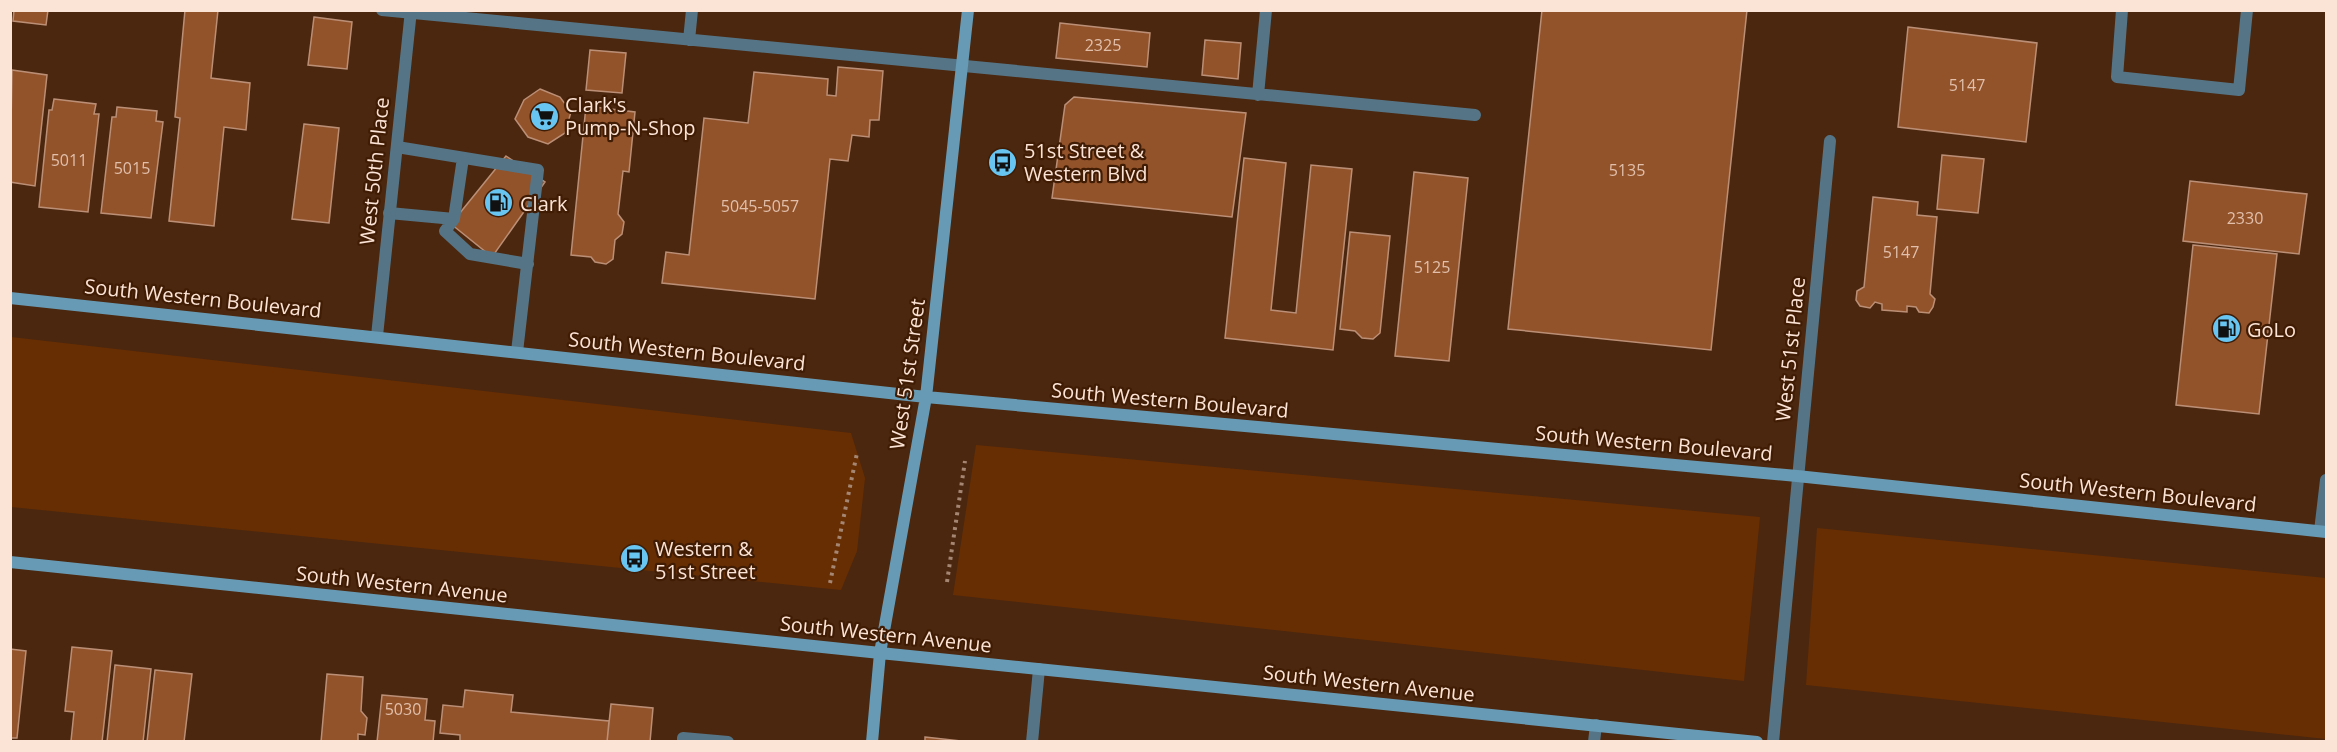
<svg xmlns="http://www.w3.org/2000/svg" width="2337" height="752" viewBox="0 0 2337 752" font-family="'Open Sans',sans-serif">
  <style>
    .green { fill: #672e03 }
    .building { fill: #92532b; stroke: #bb8f76; stroke-width: 1.5 }
    .lines { fill: none; stroke-linecap: round; stroke-linejoin: round }
    .path { stroke: #a48673; stroke-width: 4; stroke-dasharray: 3 4.5; stroke-linecap: butt }
    .lane { stroke: #557586; stroke-width: 12 }
    .street { stroke: #557586; stroke-width: 12 }
    .secondary { stroke: #679bb5; stroke-width: 12 }
    .labels { text-anchor: middle; dominant-baseline: central; stroke-width: 4.5; stroke-linejoin: round; paint-order: stroke }
    .number-label { font-size: 16px; fill: #e1bfaa }
    .poi-label { font-size: 20px; fill: #fbe3d5; stroke: #401c04; text-anchor: start }
    .street-label { font-size: 20px; fill: #fbe3d5; stroke: #401c04 }
  </style>
  <rect width="100%" height="100%" fill="#4b270f"/>
  <path class="green" d="M11 337 851 433 865 478 857 551 841 590 11 507Z
    M976 445 1760 517 1744 681 953 595Z
    M1817 528 2326 578V739L1806 685Z"/>
  <path class="building" d="M14 10H48L46 25 13 21Z
    M185 10H218L211 78 250 83 246 130 224 127 214 226 169 221 180 118 175 117Z
    M1542 10H1747L1711 350 1508 329Z
    M314 17 352 22 347 69 308 65Z
    M1060 23 1150 33 1147 67 1056 58Z
    M1908 27 2037 43 2026 142 1898 127Z
    M1205 40 1241 43 1238 79 1202 75Z
    M590 50 626 53 622 93 586 90Z
    M838 67 883 71 879 120H870L869 137 852 135 848 161 830 159 815 299 662 283 666 252 689 255 704 118 748 123 754 72 828 79 827 95 836 96Z
    M12 70 47 75 35 186 10 182Z
    M540 89 560 97 571 112 565 133 548 144 528 137 515 119 524 100Z
    M1074 97 1246 113 1232 217 1052 198 1065 105Z
    M54 99 96 104 94 114H99L88 212 39 207 49 110H52Z
    M586 106 635 112 629 172 623 171 618 214 624 222 622 234 615 240 613 259 606 264 595 262 591 257 571 255Z
    M117 107 157 111 156 121 163 122 151 218 101 213 112 117H116Z
    M304 124 339 128 329 223 292 219Z
    M1942 155 1984 159 1978 213 1937 209Z
    M506 156 545 182 492 257 451 224Z
    M1244 158 1286 163 1271 310 1296 313 1311 165 1352 169 1333 350 1225 338Z
    M1414 172 1468 178 1449 361 1395 356Z
    M2190 181 2307 194 2299 254 2183 241Z
    M1873 197 1918 202 1917 215 1937 217 1930 294 1935 299 1933 307 1929 313 1919 312 1916 307 1907 306V312L1882 310V304L1875 302 1870 308 1860 306 1856 300 1857 291 1864 287Z
    M1350 232 1390 236 1380 333 1373 339 1362 338 1355 331 1340 329Z
    M2193 245 2277 254 2259 414 2176 405Z
    M72 647 112 651 102 742 71 741 74 712 65 711Z
    M10 649 26 651 17 738H10Z
    M115 665 151 669 143 742H107Z
    M155 670 192 674 184 742H147Z
    M327 674 363 677 361 711 367 718 365 735 358 734V742H321Z
    M465 690 513 695 511 712 609 721 607 742H460V735L440 733 443 705 463 707Z
    M382 695 427 699 425 720 435 721 433 742H377Z
    M611 704 653 708 650 742H607Z
    M925 737 970 742H925Z"/>
  <g class="lines">
    <path class="path" d="M947 582 965 461
      M830 583 857 453"/>
    <path class="lane" d="M382 10 1475 115
      M2122 10 2117 77 2239 90 2247 10
      M689 40 692 10
      M1258 95 1266 10
      M397 147 538 170 517 352
      M389 213 454 219 463 158
      M454 219 445 231 470 254 528 264
      M683 742V738L728 742
      M1032 742 1039 669
      M1594 742 1596 725"/>
    <path class="street" d="M377 336 411 10
      M2320 531 2326 480
      M1773 742 1830 141"/>
    <path class="secondary" d="M10 298 926 397 1797 476 2326 532
      M10 562 880 653 1757 742
      M872 742 880 653 926 397 968 10"/>
  </g>
  <defs>
    <symbol id="supermarket-disc" viewBox="-11 -11 22 22"><circle r="9.5" fill="#68c4f0" stroke="#401c04"/><path d="M-6-5.5h2.5l.6 2H6L4.5 2H-2.5L-4.4-4H-6ZM-1.5 3.2a1.3 1.3 0 1 0 .1 0ZM3 3.2a1.3 1.3 0 1 0 .1 0Z" fill="#111"/></symbol>
    <symbol id="bus-disc" viewBox="-11 -11 22 22"><circle r="9.5" fill="#68c4f0" stroke="#401c04"/><path d="M-5-6H5V4H4V6H2V4H-2V6H-4V4H-5ZM-3.5-4V0h7V-4ZM-3.5 1.2v1.5H-2V1.2ZM2 1.2v1.5H3.5V1.2Z" fill="#111"/></symbol>
    <symbol id="fuel-disc" viewBox="-11 -11 22 22"><circle r="9.5" fill="#68c4f0" stroke="#401c04"/><path d="M-5.5-6h7V0h2V4h1.3V-2.5L3-4.5l.8-.8L6-3V5H2.5V1h-1V6h-7ZM-4.2-4.7v3.2H.2V-4.7Z" fill="#111"/></symbol>
  </defs>
  <g fill-rule="evenodd">
    <use href="#supermarket-disc" x="528" y="100" width="33" height="33"/>
    <use href="#bus-disc" x="986" y="146" width="33" height="33"/>
    <use href="#fuel-disc" x="482" y="186" width="33" height="33"/>
    <use href="#fuel-disc" x="2210" y="312" width="33" height="33"/>
    <use href="#bus-disc" x="618" y="542" width="33" height="33"/>
  </g>
  <g class="labels">
    <g class="number-label">
      <text x="1103" y="45">2325</text>
      <text x="1967" y="85">5147</text>
      <text x="69" y="160">5011</text>
      <text x="132" y="168">5015</text>
      <text x="1627" y="170">5135</text>
      <text x="760" y="206">5045-5057</text>
      <text x="2245" y="218">2330</text>
      <text x="1901" y="252">5147</text>
      <text x="1432" y="267">5125</text>
      <text x="403" y="709">5030</text>
    </g>
    <g class="poi-label">
      <text x="565" y="104">Clark's<tspan x="565" dy="23">Pump-N-Shop</tspan></text>
      <text x="1024" y="150">51st Street &amp;<tspan x="1024" dy="23">Western Blvd</tspan></text>
      <text x="520" y="203">Clark</text>
      <text x="2247" y="329">GoLo</text>
      <text x="655" y="548">Western &amp;<tspan x="655" dy="23">51st Street</tspan></text>
    </g>
    <g class="street-label">
      <text transform="translate(374 171) rotate(-84)">West 50th Place</text>
      <text transform="translate(203 298) rotate(6)">South Western Boulevard</text>
      <text transform="translate(1790 349) rotate(-84)">West 51st Place</text>
      <text transform="translate(687 351) rotate(6)">South Western Boulevard</text>
      <text transform="translate(907 374) rotate(-82)">West 51st Street</text>
      <text transform="translate(1170 400) rotate(5)">South Western Boulevard</text>
      <text transform="translate(1654 443) rotate(5)">South Western Boulevard</text>
      <text transform="translate(2138 492) rotate(6)">South Western Boulevard</text>
      <text transform="translate(402 584) rotate(6)">South Western Avenue</text>
      <text transform="translate(886 634) rotate(6)">South Western Avenue</text>
      <text transform="translate(1369 683) rotate(6)">South Western Avenue</text>
    </g>
  </g>
  <rect width="2337" height="752" fill="none" stroke="#fbe3d5" stroke-width="24"/>
</svg>
